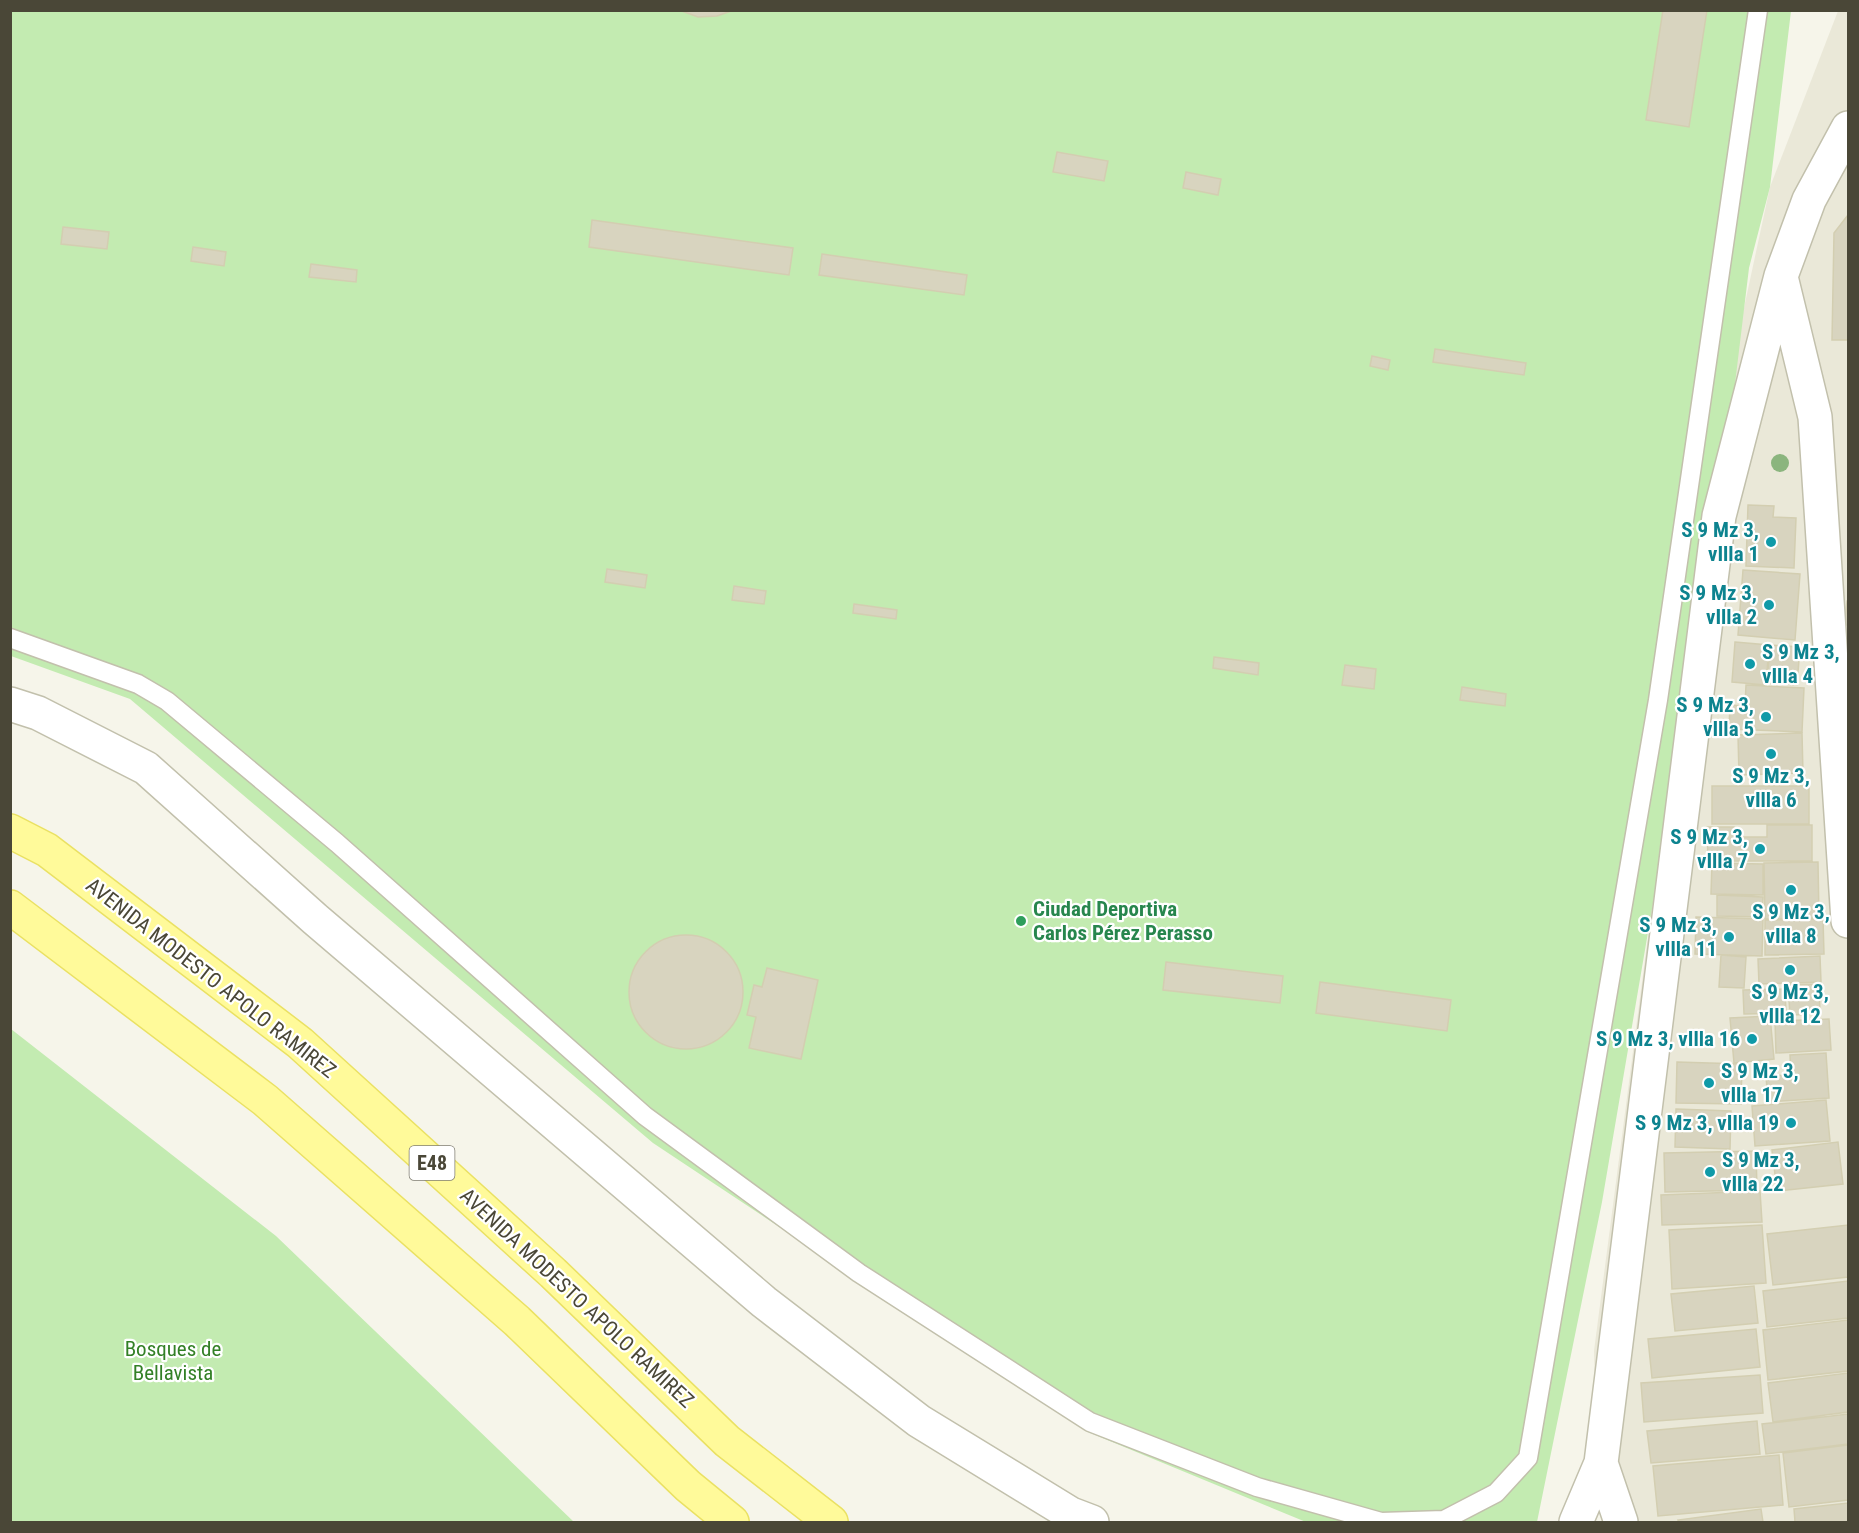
<svg xmlns="http://www.w3.org/2000/svg" width="1859" height="1533" viewBox="0 0 1859 1533" font-family="'Roboto Condensed',sans-serif">
  <style>
    .residential { fill: #eae8d8 }
    .green { fill: #c3ebb1 }
    .building { fill: #d8d4bf; stroke: #d3ceb1; stroke-width: 1.5 }
    .lines { fill: none; stroke-linecap: round; stroke-linejoin: round }
    .lane-casing { stroke: #c2c0ac; stroke-width: 21 }
    .street-casing { stroke: #c2c0ac; stroke-width: 36 }
    .primary-casing { stroke: #eae163; stroke-width: 36 }
    .lane { stroke: #fff; stroke-width: 18 }
    .street { stroke: #fff; stroke-width: 33 }
    .primary { stroke: #fffa9a; stroke-width: 33 }
    .tree { fill: #8bb57e }
    .culture-dot { fill: #0f9aa8; stroke: #fff; stroke-width: 2 }
    .leisure-dot { fill: #2e9e5b; stroke: #fff; stroke-width: 2 }
    .labels { text-anchor: middle; dominant-baseline: central; stroke-width: 4.5; stroke-linejoin: round; paint-order: stroke }
    .shield { fill: #fff; stroke: #807e73; stroke-width: 1.5 }
    .shield-label { font-size: 20px; font-weight: bold; fill: #4a4737 }
    .culture-label { font-size: 21px; font-weight: bold; fill: #0d838f; stroke: #fff; text-anchor: end }
    .leisure-label { font-size: 21px; font-weight: bold; fill: #27864d; stroke: #fff; text-anchor: start }
    .street-label { font-size: 21px; fill: #4a4737; stroke: #fff }
    .park-label { font-size: 21px; fill: #338026; stroke: #fff }
  </style>
  <rect width="100%" height="100%" fill="#f6f5ea"/>
  <path class="residential" d="M1838 11H1848V1522H1611L1597 1481 1594 1351 1708 475 1770 187Z"/>
  <path class="green" d="M10 11H1791L1770 187 1749 268 1719 516 1602 1202 1537 1522H1306L1088 1432 653 1143 130 699 11 656Z
    M11 1029 276 1236 574 1522H11Z"/>
  <path class="building" d="M734 10 717 16 698 17 679 10Z
    M1663 10H1707L1689 127 1646 120Z
    M1057 152 1108 161 1104 181 1053 172Z
    M1186 172 1221 179 1218 195 1183 188Z
    M1848 215V340H1832L1834 233Z
    M592 220 793 248 789 275 589 247Z
    M63 227 109 232 107 249 61 244Z
    M193 247 226 252 224 266 191 261Z
    M822 254 967 275 964 295 819 275Z
    M311 264 357 270 356 282 309 277Z
    M1435 349 1526 363 1524 375 1433 362Z
    M1372 356 1390 360 1388 370 1370 366Z
    M1748 505 1774 506 1773 517 1796 518 1794 568 1746 566Z
    M607 569 647 575 645 588 605 582Z
    M1743 570 1800 574 1795 640 1738 635Z
    M734 586 766 591 764 604 732 600Z
    M1847 601H1848V625H1845Z
    M854 604 897 610 896 619 853 613Z
    M1735 642 1769 645 1766 685 1732 682Z
    M1770 645 1800 647 1797 685 1767 683Z
    M1214 657 1259 663 1258 675 1213 668Z
    M1345 665 1376 669 1374 689 1342 685Z
    M1746 685 1804 688 1802 732 1729 729 1730 705 1745 706Z
    M1462 687 1506 694 1505 706 1460 700Z
    M1802 733 1803 773 1739 775 1738 735Z
    M1712 786H1809V824H1712Z
    M1767 825H1812V861H1708L1707 827H1734V837H1767Z
    M1818 862 1819 918 1765 919 1764 863Z
    M1712 863 1763 864V895L1711 894Z
    M1717 895 1763 897 1762 917 1717 916Z
    M1696 917 1763 919 1762 956 1695 954Z
    M1823 919 1824 954 1765 955V920Z
    M629 992a57 57 0 1 1 114 0a57 57 0 1 1-114 0Z
    M1721 955 1746 957 1744 988 1719 987Z
    M1820 956 1821 982 1759 984 1758 959Z
    M1166 962 1283 976 1280 1003 1163 990Z
    M767 968 818 980 801 1059 749 1048 756 1017 747 1015 754 985 762 987Z
    M1320 982 1451 1000 1447 1031 1316 1013Z
    M1819 984 1820 1014 1790 1015 1788 985Z
    M1785 989 1786 1013 1744 1014 1743 990Z
    M1770 1016 1774 1059 1734 1063 1730 1018Z
    M1829 1019 1831 1050 1776 1053 1775 1021Z
    M1826 1053 1829 1098 1768 1102 1766 1076 1791 1075 1790 1055Z
    M1677 1062 1742 1064 1741 1104 1676 1103Z
    M1826 1100 1830 1141 1755 1146 1752 1106Z
    M1676 1109 1731 1111 1730 1149 1675 1147Z
    M1838 1142 1843 1184 1777 1191 1772 1150Z
    M1756 1151 1757 1190 1665 1192 1664 1153Z
    M1760 1191 1762 1222 1662 1225 1661 1195Z
    M1762 1225 1766 1283 1672 1289 1669 1230Z
    M1848 1225V1277L1773 1285 1767 1234Z
    M1848 1281V1318L1767 1327 1763 1291Z
    M1754 1286 1758 1323 1675 1331 1671 1294Z
    M1848 1320V1371L1768 1380 1763 1330Z
    M1756 1329 1760 1367 1652 1378 1648 1339Z
    M1848 1373V1412L1773 1422 1768 1383Z
    M1760 1375 1763 1413 1644 1422 1641 1383Z
    M1848 1414V1444L1766 1454 1762 1424Z
    M1757 1421 1760 1454 1651 1463 1647 1431Z
    M1848 1445V1500L1789 1507 1783 1453Z
    M1779 1455 1783 1505 1658 1516 1653 1466Z
    M1848 1503V1522H1795L1794 1509Z
    M1761 1509 1763 1522H1679L1678 1520Z"/>
  <g class="lines">
    <defs>
      <path id="lane" d="M10 638 138 684 167 701 337 843 645 1116 859 1273 1090 1422 1257 1487 1381 1522 1444 1520 1496 1493 1528 1458 1658 700 1758 10"/>
      <path id="street" d="M1782 281 1815 417 1848 921
        M10 704 38 713 146 768 315 919 764 1302 919 1421 1071 1514 1092 1522
        M1576 1522 1601 1463
        M1621 1522 1601 1463 1719 516 1781 276 1809 200 1848 128"/>
      <path id="primary" d="M10 831 47 850 300 1043 553 1273 727 1441 831 1522
        M10 907 265 1100 517 1321 688 1486 732 1522"/>
    </defs>
    <use href="#lane" class="lane-casing"/>
    <use href="#street" class="street-casing"/>
    <use href="#primary" class="primary-casing"/>
    <use href="#lane" class="lane"/>
    <use href="#street" class="street"/>
    <use href="#primary" class="primary"/>
  </g>
  <circle class="tree" cx="1780" cy="463" r="9"/>
  <g class="culture-dot">
    <circle cx="1771" cy="542" r="6"/>
    <circle cx="1769" cy="605" r="6"/>
    <circle cx="1750" cy="664" r="6"/>
    <circle cx="1766" cy="717" r="6"/>
    <circle cx="1771" cy="754" r="6"/>
    <circle cx="1760" cy="849" r="6"/>
    <circle cx="1791" cy="890" r="6"/>
    <circle cx="1729" cy="937" r="6"/>
    <circle cx="1790" cy="970" r="6"/>
    <circle cx="1752" cy="1039" r="6"/>
    <circle cx="1709" cy="1083" r="6"/>
    <circle cx="1791" cy="1123" r="6"/>
    <circle cx="1710" cy="1172" r="6"/>
  </g>
  <circle class="leisure-dot" cx="1021" cy="921" r="6"/>
  <g class="labels">
    <rect class="shield" x="409.5" y="1146" width="45" height="34" rx="4.5"/>
    <g class="shield-label">
      <text x="432" y="1163">E48</text>
    </g>
    <g class="culture-label">
      <text x="1759" y="530">S 9 Mz 3,<tspan x="1759" dy="24">vIlla 1</tspan></text>
      <text x="1757" y="593">S 9 Mz 3,<tspan x="1757" dy="24">vIlla 2</tspan></text>
      <text x="1762" y="652" text-anchor="start">S 9 Mz 3,<tspan x="1762" dy="24">vIlla 4</tspan></text>
      <text x="1754" y="705">S 9 Mz 3,<tspan x="1754" dy="24">vIlla 5</tspan></text>
      <text x="1771" y="776" text-anchor="middle">S 9 Mz 3,<tspan x="1771" dy="24">vIlla 6</tspan></text>
      <text x="1748" y="837">S 9 Mz 3,<tspan x="1748" dy="24">vIlla 7</tspan></text>
      <text x="1791" y="912" text-anchor="middle">S 9 Mz 3,<tspan x="1791" dy="24">vIlla 8</tspan></text>
      <text x="1717" y="925">S 9 Mz 3,<tspan x="1717" dy="24">vIlla 11</tspan></text>
      <text x="1790" y="992" text-anchor="middle">S 9 Mz 3,<tspan x="1790" dy="24">vIlla 12</tspan></text>
      <text x="1740" y="1039">S 9 Mz 3, vIlla 16</text>
      <text x="1721" y="1071" text-anchor="start">S 9 Mz 3,<tspan x="1721" dy="24">vIlla 17</tspan></text>
      <text x="1779" y="1123">S 9 Mz 3, vIlla 19</text>
      <text x="1722" y="1160" text-anchor="start">S 9 Mz 3,<tspan x="1722" dy="24">vIlla 22</tspan></text>
    </g>
    <g class="leisure-label">
      <text x="1033" y="909">Ciudad Deportiva<tspan x="1033" dy="24">Carlos Pérez Perasso</tspan></text>
    </g>
    <g class="street-label">
      <text transform="translate(211 978) rotate(38)">AVENIDA MODESTO APOLO RAMIREZ</text>
      <text transform="translate(577 1298) rotate(43)">AVENIDA MODESTO APOLO RAMIREZ</text>
    </g>
    <g class="park-label">
      <text x="173" y="1349">Bosques de<tspan x="173" dy="24">Bellavista</tspan></text>
    </g>
  </g>
  <rect width="1859" height="1533" fill="none" stroke="#4a4737" stroke-width="24"/>
</svg>
